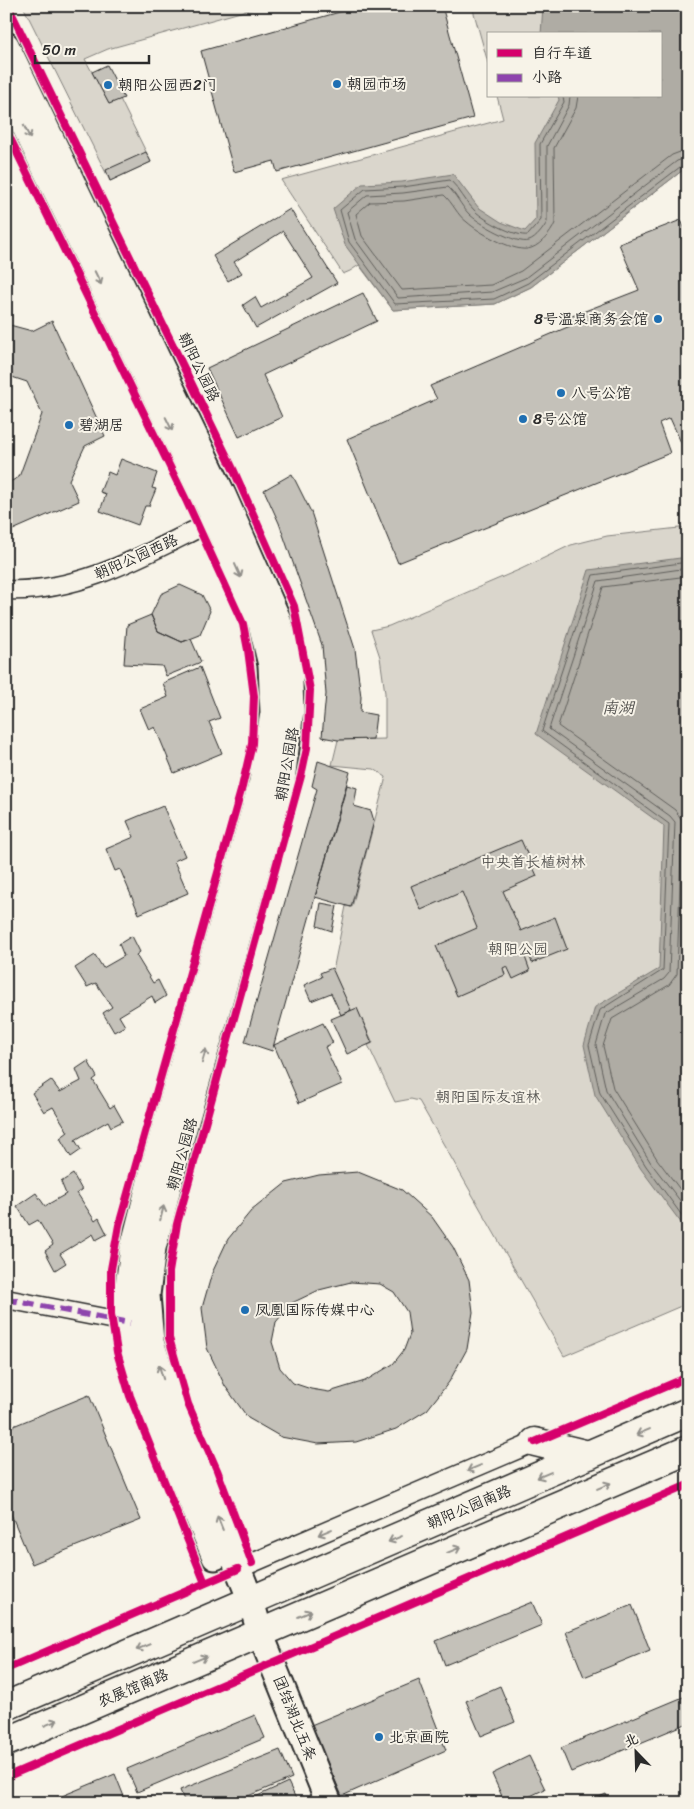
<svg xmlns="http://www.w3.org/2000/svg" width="694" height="1809" viewBox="0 0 694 1809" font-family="Sriracha,'LXGW WenKai TC',sans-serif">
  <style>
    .green { fill: #dad6cc; stroke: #82807c }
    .water { fill: #afaca4; stroke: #7a7874 }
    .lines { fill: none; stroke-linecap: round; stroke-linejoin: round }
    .shore { stroke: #605f5b; stroke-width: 1 }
    .building { fill: #c4c1b9; stroke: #2b2b2b; fill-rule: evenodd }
    .street-casing { stroke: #2b2b2b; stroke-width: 21 }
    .secondary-casing { stroke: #2b2b2b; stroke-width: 29 }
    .primary-casing { stroke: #2b2b2b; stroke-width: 31 }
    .street { stroke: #f7f3e8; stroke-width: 18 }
    .secondary { stroke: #f7f3e8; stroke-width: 25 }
    .primary { stroke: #f7f3e8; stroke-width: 28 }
    .quiet { stroke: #8e44ad; stroke-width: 6; stroke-dasharray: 12 6; stroke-linecap: butt }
    .cycleway-casing { stroke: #f7f3e8; stroke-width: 11 }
    .cycleway { stroke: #d6006c; stroke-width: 8 }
    .oneway { stroke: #918f8a }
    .poi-dot { fill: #1f6fb2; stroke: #f7f3e8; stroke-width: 2 }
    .labels { text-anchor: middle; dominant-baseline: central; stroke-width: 4; stroke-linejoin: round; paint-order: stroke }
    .poi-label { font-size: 15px; fill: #2b2b2b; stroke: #f7f3e8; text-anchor: start }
    .street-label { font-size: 15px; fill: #2b2b2b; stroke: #f7f3e8 }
    .park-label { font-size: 15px; fill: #575653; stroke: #f7f3e8 }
    .water-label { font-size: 16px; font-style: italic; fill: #53524f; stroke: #f7f3e8 }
  </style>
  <rect width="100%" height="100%" fill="#f7f3e8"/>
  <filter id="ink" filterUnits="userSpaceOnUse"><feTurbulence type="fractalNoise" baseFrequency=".02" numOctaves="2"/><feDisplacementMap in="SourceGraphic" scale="10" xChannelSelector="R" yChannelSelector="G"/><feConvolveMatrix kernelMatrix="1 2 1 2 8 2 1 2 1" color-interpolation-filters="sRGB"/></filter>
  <g filter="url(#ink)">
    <path class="green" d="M23 6H262L108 49 85 59 109 104 120 99 151 162 110 181Z
      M472 6H688V171L683 170 531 287 495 304 393 310 359 265 350 271 343 274 281 180 503 119 497 96H660V34H488V63Z
      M688 527V1303L564 1356 419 1101 411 1099 395 1102 368 1045 373 1043 357 1009 351 1011 333 971 346 906 352 907 386 777 374 769 332 765 338 740 385 739V693L380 657 371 630 389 626 521 569 571 545 607 536Z"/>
    <path class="water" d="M543 6H688V171L683 170 531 287 495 304 393 310 345 245 333 209 362 184 402 182 453 174 478 207 501 222 525 231 536 219 535 143 559 100 558 96H660V34H541Z
      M688 557V1222L682 1224 641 1169 595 1095 584 1045 595 1007 659 969 664 826 536 734 589 570Z"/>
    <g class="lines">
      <path class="shore" d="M563 96 564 102 540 144 541 220 528 235C515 237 484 220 475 211 465 202 460 189 450 180L403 187 365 189 340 210 349 242 395 304 494 299 528 283 680 167 688 166
        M570 96 569 105 547 146V222C544 228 536 239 529 241 517 245 478 223 469 214 461 206 456 194 448 187L403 193 367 195 347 212 355 239 398 298 492 292 525 278 677 161 683 159 688 160
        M578 96 576 108 554 148 555 223C551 234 538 248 527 249 512 251 478 232 467 222 457 215 453 203 444 195L404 201 370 202 356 214 362 236 402 290 491 285 521 271 672 155 680 152H688
        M688 562 593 575 542 731 669 824 663 970 600 1010 589 1045 600 1093 646 1166 683 1217 688 1218
        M688 568 598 581 549 729 670 816 675 822 669 973 664 979 605 1014 596 1045 606 1090 651 1163 688 1211
        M688 576 603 587 558 726 675 810 682 820 677 974 669 985 612 1019 603 1046 613 1088 657 1159 688 1200"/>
    </g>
    <path class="building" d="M361 6H442L473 118 277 172 274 161 234 172 201 51Z
      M107 65 124 98 109 104 92 72Z
      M146 152 151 162 110 181 106 170Z
      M290 209 337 283 256 328 243 305 255 297 261 308 313 278 283 231 234 262 242 273 228 281 213 256Z
      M681 220 688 237V458L670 418 659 423 670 453 398 563 347 439 437 399 430 386 570 326 567 318 639 290 619 244Z
      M363 293 377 321 263 375 282 417 239 437 207 368Z
      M52 321 105 436 85 446 69 480 79 501 6 533V484L19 477 42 414 27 382 6 375V324L32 331Z
      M121 459 157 473 152 488 156 489 149 506H145L138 525 100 511 106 494 100 492 108 472 115 475Z
      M292 474 311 512 355 649 361 697 360 712 376 715 373 739 338 740 322 737 326 694 322 645 279 523 264 490Z
      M180 585 202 595 210 611 200 635 182 642 158 631 151 615 161 594Z
      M151 615 158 631 182 642 191 639 201 662 166 676 162 666 124 664 127 625Z
      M200 667 220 718 209 722 222 753 174 773 155 727 149 730 140 709 168 697 163 683Z
      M318 761 350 772 272 1051 245 1042 317 789 312 786Z
      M347 785 357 788 354 806 371 811 374 821 351 907 315 897Z
      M163 806 185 856 174 861 188 893 139 914 120 869 115 871 106 849 134 837 127 821Z
      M521 840 537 876 503 891 521 931 555 917 567 949 532 963 529 954 525 957 530 971 513 979 507 966 503 968 505 975 457 996 436 946 477 928 462 892 421 910 411 886Z
      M321 903 337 906 332 931 317 926Z
      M132 936 140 952 136 955 153 983 158 980 166 996 155 1003 152 996 119 1016 125 1026 114 1032 103 1013 112 1007 96 983 87 987 75 968 95 955 103 968 124 956 119 944Z
      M332 968 351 1010 341 1015 331 993 311 1001 304 985 322 977 320 973Z
      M357 1008 372 1043 347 1054 331 1019Z
      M323 1023 333 1043 325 1047 342 1084 299 1103 274 1045Z
      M88 1061 97 1077 93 1080 110 1108 114 1105 123 1121 111 1127 108 1121 75 1140 81 1150 71 1157 60 1138 68 1132 53 1107 44 1112 32 1093 51 1080 60 1092 81 1081 76 1069Z
      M358 1172 402 1190 432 1217 453 1247 469 1280 473 1312 467 1349 449 1382 427 1410 396 1429 356 1442 318 1444 281 1437 248 1418 225 1386 207 1348 202 1308 212 1273 228 1239 251 1211 286 1183 319 1175ZM351 1282 380 1284 394 1292 407 1312 410 1334 404 1350 393 1364 365 1381 329 1392 311 1389 293 1383 280 1368 272 1342 276 1322 292 1303 319 1290Z
      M73 1174 82 1190 77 1193 95 1221 99 1218 107 1234 96 1240 93 1234 60 1254 66 1263 55 1270 45 1251 53 1245 38 1220 29 1225 17 1206 36 1193 45 1206 66 1194 61 1182Z
      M89 1395 141 1520 32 1564 6 1502V1429Z
      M532 1602 542 1625 445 1665 436 1641Z
      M632 1605 650 1650 584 1677 566 1632Z
      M419 1680 446 1750 342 1796 311 1725Z
      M500 1686 515 1722 481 1736 466 1701Z
      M688 1695V1723L571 1772 561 1748Z
      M255 1715 265 1738 137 1792 127 1769Z
      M280 1750 292 1778 231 1803H185L180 1790Z
      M529 1756 545 1789 516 1803H505L492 1774Z
      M115 1774 125 1799 117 1803H45Z
      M288 1782 298 1803H242Z
      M606 1794 610 1803H585Z"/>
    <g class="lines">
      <defs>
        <path id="street" d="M6 590C75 593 137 559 197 529 206 524 214 519 224 515
          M6 1299 130 1323
          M238 1569 535 1442"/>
        <path id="secondary" d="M6 45 224 497 277 617 289 659 291 710 282 780 173 1167 153 1248 147 1295 151 1342 165 1385 251 1601 260 1633 329 1803
          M6 88 208 505 261 623 271 665 273 713 262 782 154 1166 133 1248 127 1295 132 1347 145 1391 215 1557"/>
        <path id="primary" d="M535 1442 589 1455
          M6 1706 688 1412
          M6 1742 688 1450"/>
      </defs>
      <use href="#street" class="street-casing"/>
      <use href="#secondary" class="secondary-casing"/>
      <use href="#primary" class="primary-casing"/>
      <use href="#street" class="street"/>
      <use href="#secondary" class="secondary"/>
      <use href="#primary" class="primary"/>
      <path class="quiet" d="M6 1299 130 1323"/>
      <defs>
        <path id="cycleway" d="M8 6 234 471 294 606 310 690 307 748 301 776 177 1224 169 1272V1338L188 1404 217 1470 252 1563
          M6 130 187 502 243 624 248 650 254 696 252 744 242 787 119 1225 111 1269V1314L117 1352 130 1396 205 1583
          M535 1442 688 1377
          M6 1669 238 1569
          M6 1777 688 1485"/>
      </defs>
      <use href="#cycleway" class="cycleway-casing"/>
      <use href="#cycleway" class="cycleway"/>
    </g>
    <defs><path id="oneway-shaft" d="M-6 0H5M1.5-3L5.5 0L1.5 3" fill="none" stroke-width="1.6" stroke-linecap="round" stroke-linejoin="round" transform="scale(1.25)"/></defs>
    <g class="oneway">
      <use href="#oneway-shaft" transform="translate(27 132) rotate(64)"/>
      <use href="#oneway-shaft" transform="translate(98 278) rotate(64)"/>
      <use href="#oneway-shaft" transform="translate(169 424) rotate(64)"/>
      <use href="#oneway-shaft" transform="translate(238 571) rotate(66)"/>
      <use href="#oneway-shaft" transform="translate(204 1056) rotate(-74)"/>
      <use href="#oneway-shaft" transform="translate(162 1213) rotate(-76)"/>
      <use href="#oneway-shaft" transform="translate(161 1372) rotate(-107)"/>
      <use href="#oneway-shaft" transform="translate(643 1432) rotate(157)"/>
      <use href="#oneway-shaft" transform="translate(474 1468) rotate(157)"/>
      <use href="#oneway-shaft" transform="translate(544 1475) rotate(157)"/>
      <use href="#oneway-shaft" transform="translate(604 1486) rotate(-23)"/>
      <use href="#oneway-shaft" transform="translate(220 1523) rotate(-112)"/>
      <use href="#oneway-shaft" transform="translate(325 1532) rotate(157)"/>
      <use href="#oneway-shaft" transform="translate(395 1539) rotate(157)"/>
      <use href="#oneway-shaft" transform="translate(454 1550) rotate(-23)"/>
      <use href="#oneway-shaft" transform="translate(305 1614) rotate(-23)"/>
      <use href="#oneway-shaft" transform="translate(143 1647) rotate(157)"/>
      <use href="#oneway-shaft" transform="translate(200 1659) rotate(-23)"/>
      <use href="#oneway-shaft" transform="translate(51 1723) rotate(-23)"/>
    </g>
  </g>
  <g class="poi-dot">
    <circle cx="337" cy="84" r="5"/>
    <circle cx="108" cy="85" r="5"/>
    <circle cx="658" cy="319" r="5"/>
    <circle cx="561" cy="393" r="5"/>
    <circle cx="523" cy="419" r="5"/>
    <circle cx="69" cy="425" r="5"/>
    <circle cx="245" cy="1310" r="5"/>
    <circle cx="379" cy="1737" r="5"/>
  </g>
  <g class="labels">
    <g class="poi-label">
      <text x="347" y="84">朝园市场</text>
      <text x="118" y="85">朝阳公园西2门</text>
      <text x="648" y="319" text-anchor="end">8号温泉商务会馆</text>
      <text x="571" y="393">八号公馆</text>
      <text x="533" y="419">8号公馆</text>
      <text x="79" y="425">碧湖居</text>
      <text x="255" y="1310">凤凰国际传媒中心</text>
      <text x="389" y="1737">北京画院</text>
    </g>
    <g class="street-label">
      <text transform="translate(199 367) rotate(64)">朝阳公园路</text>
      <text transform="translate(136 557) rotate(-24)">朝阳公园西路</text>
      <text transform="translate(287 764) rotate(-80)">朝阳公园路</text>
      <text transform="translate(182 1154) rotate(-74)">朝阳公园路</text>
      <text transform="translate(469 1507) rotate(-23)">朝阳公园南路</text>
      <text transform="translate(133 1688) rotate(-23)">农展馆南路</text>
      <text transform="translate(295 1718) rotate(68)">团结湖北五条</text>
    </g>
    <g class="park-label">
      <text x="533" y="862">中央首长植树林</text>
      <text x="518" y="949">朝阳公园</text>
      <text x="488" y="1097">朝阳国际友谊林</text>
    </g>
    <g class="water-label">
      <text x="618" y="707">南湖</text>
    </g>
  </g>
  <rect width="694" height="1809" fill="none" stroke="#f7f3e8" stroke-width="25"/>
  <rect x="12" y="12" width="669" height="1784" fill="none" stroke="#2b2b2b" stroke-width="2" filter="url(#ink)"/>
  <rect x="487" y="32" width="175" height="65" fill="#f7f3e8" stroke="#a5a39c"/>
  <rect x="497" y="49" width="25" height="8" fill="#d6006c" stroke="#a5a39c"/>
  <text x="532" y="58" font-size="15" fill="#2b2b2b">自行车道</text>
  <rect x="497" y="74" width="25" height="8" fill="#8e44ad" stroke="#a5a39c"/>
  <text x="532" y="82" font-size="15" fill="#2b2b2b">小路</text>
  <g transform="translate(636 1752) rotate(337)" stroke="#f7f3e8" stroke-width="4" paint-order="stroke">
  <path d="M0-4L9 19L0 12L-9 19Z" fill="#2b2b2b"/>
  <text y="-8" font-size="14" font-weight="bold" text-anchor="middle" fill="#2b2b2b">北</text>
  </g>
  <path d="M35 55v8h114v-8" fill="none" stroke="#2b2b2b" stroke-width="2.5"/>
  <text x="42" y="55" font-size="15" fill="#2b2b2b" stroke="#f7f3e8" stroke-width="4" paint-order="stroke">50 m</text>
</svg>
